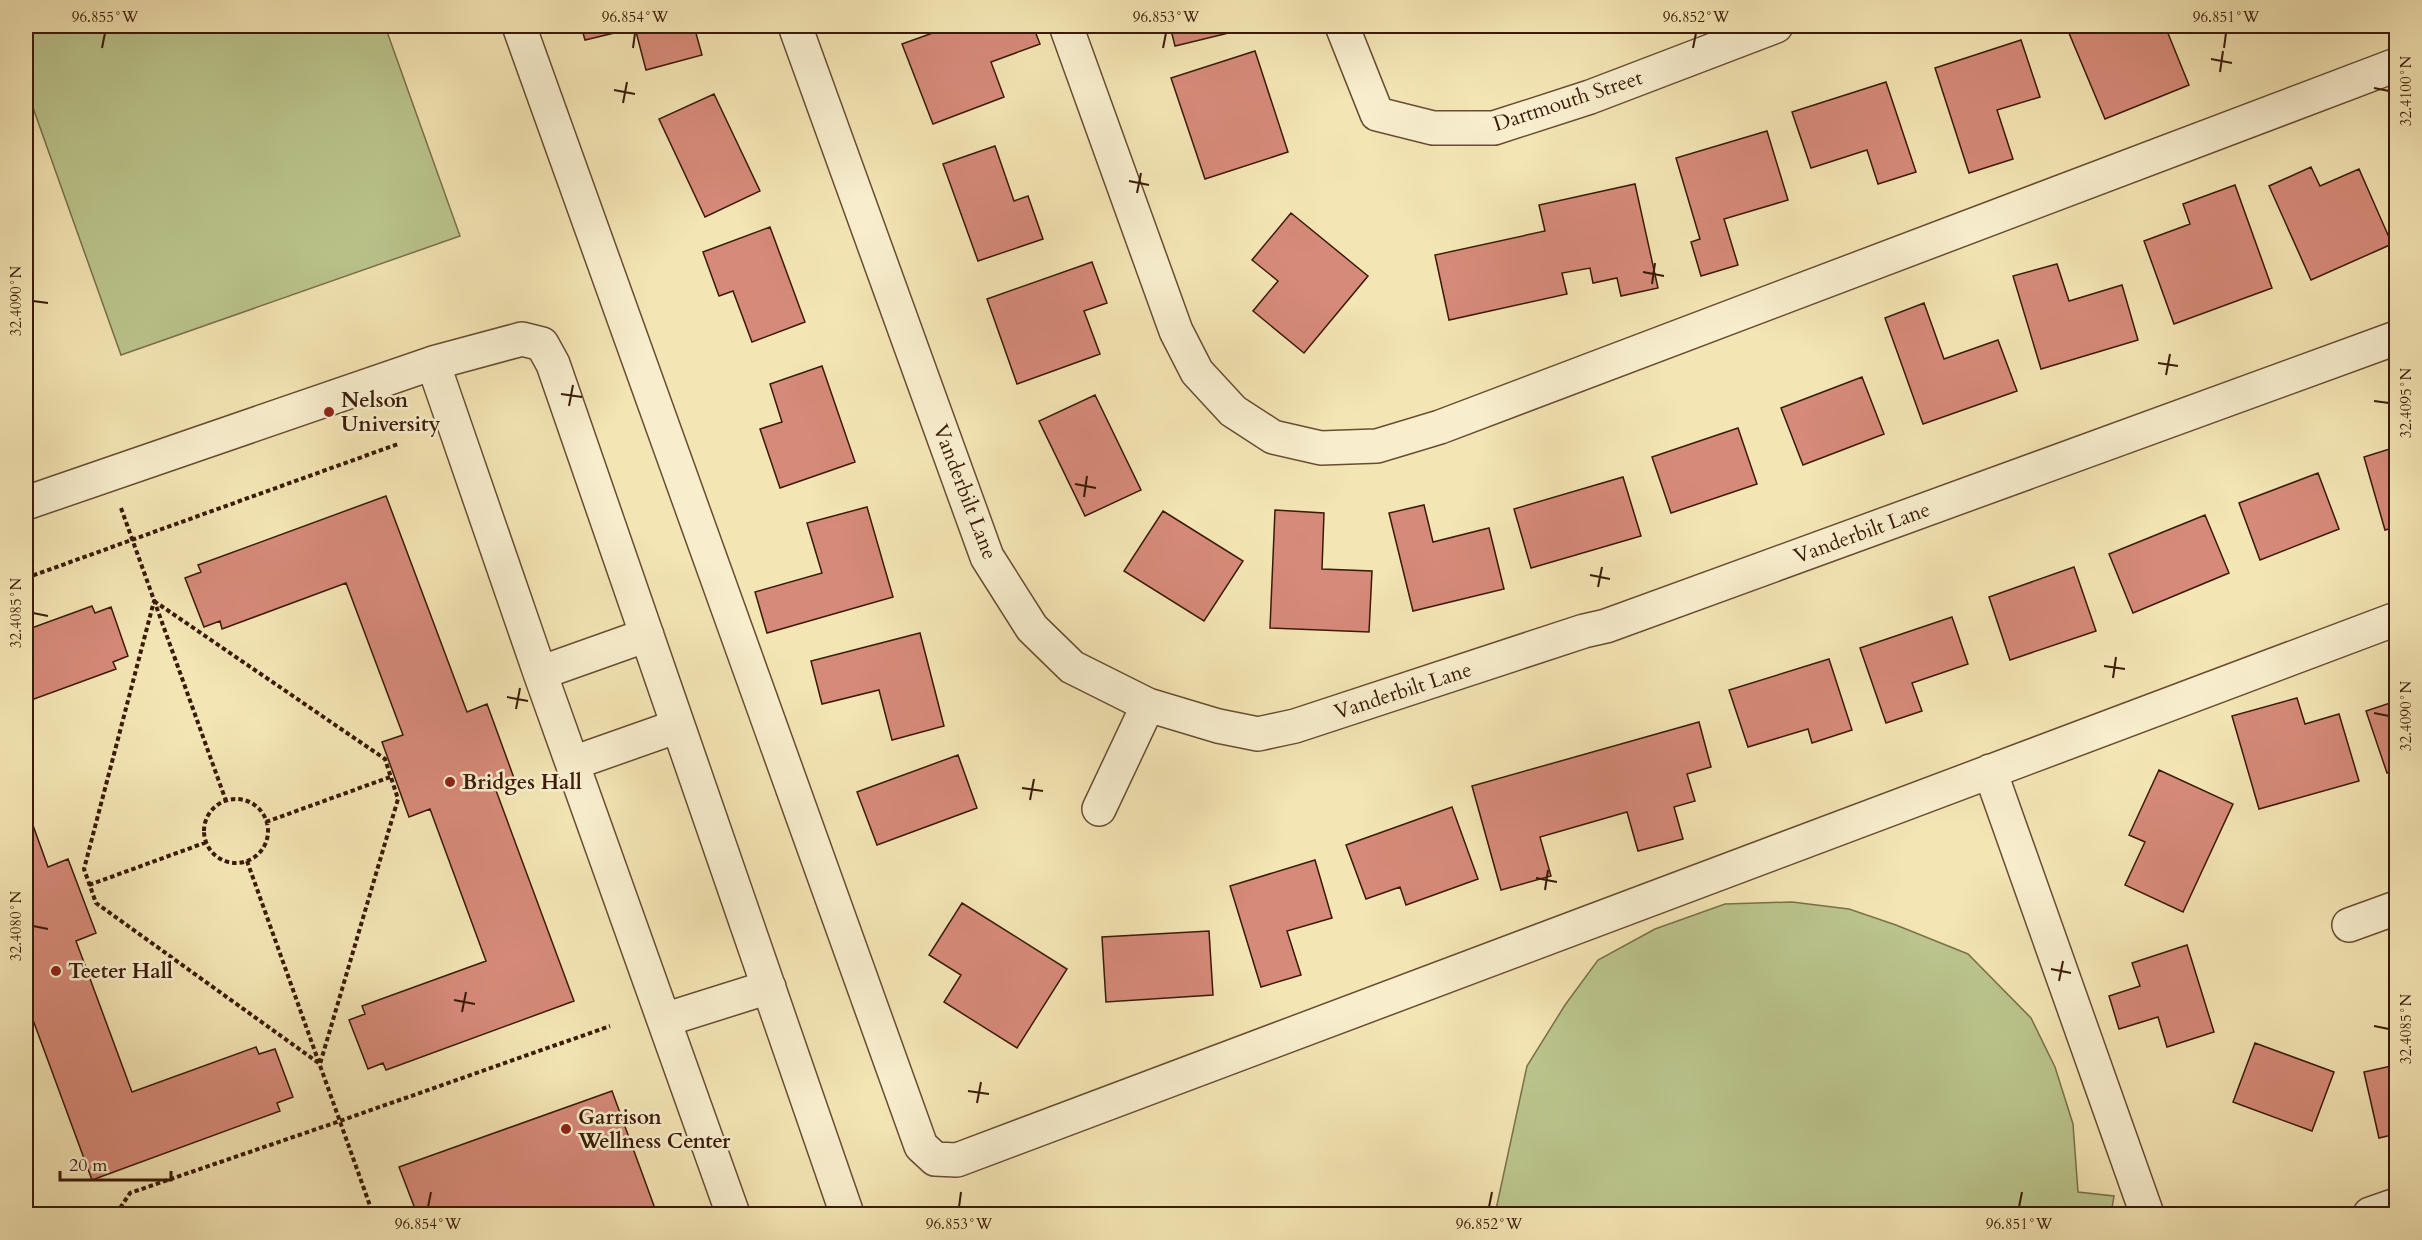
<svg xmlns="http://www.w3.org/2000/svg" width="2422" height="1240" viewBox="0 0 2422 1240" font-family="Cardo,serif">
  <style>
    .green { fill: #bbc58d; stroke: #7a704a; stroke-width: 1.5 }
    .building { fill: #d68a79; stroke: #3a1a07; stroke-width: 1.5 }
    .lines { fill: none; stroke-linecap: round; stroke-linejoin: round }
    .minor-casing { stroke: #684d32; stroke-width: 36 }
    .path { stroke: #3a1a07; stroke-width: 4; stroke-dasharray: 4.5 3; stroke-linecap: butt }
    .minor { stroke: #f8eece; stroke-width: 33 }
    .ticks { fill: none; stroke: #3a1a07; stroke-width: 2 }
    .poi-dot { fill: #8f2418; stroke: #f8eece; stroke-width: 2 }
    .labels { text-anchor: middle; dominant-baseline: central; stroke-width: 5; stroke-linejoin: round; paint-order: stroke }
    .street-label { font-size: 21px; fill: #3a1a07; stroke: #f8eece }
    .poi-label { font-size: 21px; font-weight: bold; fill: #3a1a07; stroke: #f8eece; text-anchor: start }
    .neatline { fill: none; stroke: #3a1a07; stroke-width: 2 }
    .ticks-label { font-size: 15px; text-anchor: middle; fill: #3a1a07 }
  </style>
  <rect width="100%" height="100%" fill="#f4e5b4"/>
  <filter id="stains"><feTurbulence type="fractalNoise" baseFrequency=".00333" numOctaves="4"/><feColorMatrix values="0 0 0 0 .2 0 0 0 0 .09 0 0 0 0 .02 0 0 0 .5 -.17"/></filter>
  <radialGradient id="worn" r=".72"><stop offset=".6" stop-color="#630" stop-opacity="0"/><stop offset="1" stop-color="#630" stop-opacity=".3"/></radialGradient>
  <path class="green" d="M26 26H385L460 236 121 355 26 88Z
    M1792 902 1849 909 1896 925 1968 954 2031 1018 2055 1067 2073 1124 2078 1192 2114 1196 2111 1214H1495L1527 1066 1565 1005 1598 960 1655 929 1725 904Z"/>
  <path class="building" d="M581 26H694L702 55 646 70 635 28 585 40Z
    M952 26H1033L1040 44 991 62 1004 97 933 124 902 44Z
    M1170 26H1236L1237 31 1175 46Z
    M2066 26H2165L2189 85 2105 119Z
    M2021 40 2040 97 1997 110 2013 159 1969 173 1935 68Z
    M1255 51 1288 152 1205 179 1171 78Z
    M1886 82 1916 172 1878 184 1867 150 1811 168 1792 112Z
    M714 94 760 191 705 217 659 119Z
    M1767 131 1788 200 1724 219 1738 265 1701 276 1691 242 1700 239 1676 158Z
    M995 146 1014 201 1028 196 1043 239 978 261 943 164Z
    M2311 167 2320 186 2359 169 2392 244 2311 280 2269 186Z
    M1635 184 1658 288 1621 296 1617 278 1593 283 1590 268 1562 273 1567 294 1449 320 1435 255 1545 231 1539 205Z
    M2235 185 2272 288 2174 324 2144 241 2190 224 2183 204Z
    M1291 213 1368 276 1304 353 1253 311 1278 281 1252 260Z
    M770 227 805 322 752 342 733 291 719 296 703 252Z
    M1092 262 1107 303 1084 311 1100 354 1017 384 987 299Z
    M2057 264 2069 301 2122 285 2138 340 2041 369 2013 276Z
    M1924 303 1944 359 1998 340 2017 391 1923 424 1885 318Z
    M822 366 855 462 780 488 760 429 782 422 770 384Z
    M1862 377 1884 434 1803 465 1781 408Z
    M1095 395 1141 490 1085 516 1039 421Z
    M1738 428 1757 484 1671 513 1652 457Z
    M2396 447V527L2385 530 2364 457Z
    M2318 473 2339 529 2260 560 2239 503Z
    M1623 477 1641 536 1531 568 1514 509Z
    M386 496 467 712 487 704 514 778 494 785 574 1001 386 1070 383 1063 368 1069 349 1020 365 1014 362 1006 486 961 430 809 409 817 382 742 403 735 346 583 222 629 220 621 204 627 185 578 201 572 198 565Z
    M1424 505 1433 542 1489 528 1504 589 1413 611 1389 513Z
    M867 507 893 597 767 633 755 592 822 573 807 523Z
    M1275 510 1324 513 1322 569 1372 571 1369 632 1270 628Z
    M1163 511 1243 561 1204 621 1124 571Z
    M2205 515 2229 573 2133 613 2109 554Z
    M2074 567 2096 631 2010 660 1989 597Z
    M92 606 95 613 111 607 128 656 113 662 116 669 26 702V630Z
    M1952 617 1968 664 1912 683 1922 711 1886 723 1860 648Z
    M920 633 944 726 892 740 879 690 822 704 811 661Z
    M1829 659 1852 730 1812 743 1808 729 1748 747 1729 690Z
    M2297 698 2305 724 2339 714 2359 781 2259 809 2232 716Z
    M2396 701V770L2387 773 2366 711Z
    M1699 722 1711 767 1687 774 1695 801 1674 807 1683 839 1638 851 1627 812 1540 837 1551 876 1501 890 1472 786Z
    M958 755 977 808 877 845 857 792Z
    M2159 770 2233 804 2183 912 2125 885 2145 842 2129 835Z
    M26 806 48 867 68 859 96 933 76 941 132 1092 256 1047 259 1054 275 1049 293 1097 277 1103 280 1111 92 1180 26 1001Z
    M1452 807 1478 879 1406 905 1400 887 1366 899 1346 845Z
    M1315 860 1332 918 1287 931 1301 975 1261 987 1230 886Z
    M962 903 1067 969 1017 1048 944 1002 961 975 929 955Z
    M1209 931 1213 995 1106 1002 1102 937Z
    M2187 945 2214 1032 2167 1047 2158 1017 2119 1029 2109 996 2140 986 2132 963Z
    M2255 1043 2334 1072 2312 1131 2233 1102Z
    M2396 1065V1134L2379 1138 2364 1072Z
    M612 1091 657 1214H417L399 1167Z"/>
  <g class="lines">
    <defs>
      <path id="minor" d="M519 26 921 1146 935 1159 957 1160 2396 619
        M795 26 987 557 1032 628 1072 667 1148 705 1218 726 1258 734 1295 726 1584 631 1606 626 2396 338
        M1066 26 1176 331 1197 372 1233 411 1273 437 1321 448 1377 446 1440 427 2396 65
        M1342 26 1377 114 1433 128H1494L1590 97 1776 26
        M433 363 522 339 542 344 553 364 847 1214
        M26 503 433 363 540 673 733 1214
        M540 673 647 635
        M573 763 678 726
        M1990 771 2147 1214
        M1099 809 1148 705
        M2349 925 2396 908
        M664 1020 769 987
        M2370 1214 2396 1205"/>
    </defs>
    <use href="#minor" class="minor-casing"/>
    <path class="path" d="M121 508 226 801
      M26 578 398 444
      M154 601 385 759 398 799 320 1064 96 903 84 869Z
      M204 831a32 32 0 1 1 64 0a32 32 0 1 1-64 0Z
      M266 822 390 777
      M247 861 373 1214
      M89 885 207 842
      M116 1214 130 1193 340 1121 610 1026"/>
    <use href="#minor" class="minor"/>
  </g>
  <path class="ticks" d="M102 48 105 33M633 48 635 33M1163 48 1166 33M1693 48 1696 33M2224 48 2226 33M2211 59 2232 63M2220 72 2223 51M2374 88 2389 91M614 90 635 94M623 103 627 82M1129 181 1149 185M1137 193 1141 173M1643 272 1664 276M1652 284 1655 263M33 301 48 303M2158 363 2178 366M2166 375 2170 354M561 394 582 397M2374 401 2389 403M569 406 573 385M1075 484 1096 488M1084 497 1087 476M1590 575 1610 579M1598 587 1602 567M33 613 48 616M2104 666 2125 669M2113 678 2116 657M507 697 528 701M516 709 520 688M2374 713 2389 716M1022 788 1043 791M1030 800 1034 779M1536 878 1557 882M1545 890 1548 870M33 926 48 929M2051 969 2071 973M2059 981 2063 961M454 1000 475 1004M462 1012 466 992M2374 1026 2389 1029M968 1091 989 1094M977 1103 981 1082M428 1207 431 1192M959 1207 961 1192M1489 1207 1492 1192M2019 1207 2022 1192"/>
  <g class="poi-dot">
    <circle cx="329" cy="412" r="6"/>
    <circle cx="450" cy="782" r="6"/>
    <circle cx="56" cy="971" r="6"/>
    <circle cx="566" cy="1129" r="6"/>
  </g>
  <g class="labels">
    <g class="street-label">
      <text transform="translate(1568 101) rotate(-18)">Dartmouth Street</text>
      <text transform="translate(965 492) rotate(69)">Vanderbilt Lane</text>
      <text transform="translate(1862 533) rotate(-20)">Vanderbilt Lane</text>
      <text transform="translate(1403 691) rotate(-18)">Vanderbilt Lane</text>
    </g>
    <g class="poi-label">
      <text x="341" y="400">Nelson<tspan x="341" dy="24">University</tspan></text>
      <text x="462" y="782">Bridges Hall</text>
      <text x="68" y="971">Teeter Hall</text>
      <text x="578" y="1117">Garrison<tspan x="578" dy="24">Wellness Center</tspan></text>
    </g>
  </g>
  <rect width="2422" height="1240" fill="none" stroke="#f4e5b4" stroke-width="66"/>
  <path d="M60 1171v9h111v-9" fill="none" stroke="#3a1a07" stroke-width="3"/>
  <text x="69" y="1171" font-size="18" fill="#3a1a07" stroke="#f8eece" stroke-width="4.5" paint-order="stroke">20 m</text>
  <rect x="33" y="33" width="2356" height="1174" class="neatline"/>
  <g class="ticks-label">
    <text x="105" y="22">96.855°W</text>
    <text x="635" y="22">96.854°W</text>
    <text x="1166" y="22">96.853°W</text>
    <text x="1696" y="22">96.852°W</text>
    <text x="2226" y="22">96.851°W</text>
    <text transform="translate(2406 91) rotate(-90)" y="5">32.4100°N</text>
    <text transform="translate(16 301) rotate(-90)" y="5">32.4090°N</text>
    <text transform="translate(2406 403) rotate(-90)" y="5">32.4095°N</text>
    <text transform="translate(16 613) rotate(-90)" y="5">32.4085°N</text>
    <text transform="translate(2406 716) rotate(-90)" y="5">32.4090°N</text>
    <text transform="translate(16 926) rotate(-90)" y="5">32.4080°N</text>
    <text transform="translate(2406 1029) rotate(-90)" y="5">32.4085°N</text>
    <text x="428" y="1229">96.854°W</text>
    <text x="959" y="1229">96.853°W</text>
    <text x="1489" y="1229">96.852°W</text>
    <text x="2019" y="1229">96.851°W</text>
  </g>
  <rect width="100%" height="100%" filter="url(#stains)"/>
  <rect width="100%" height="100%" fill="url(#worn)"/>
</svg>
